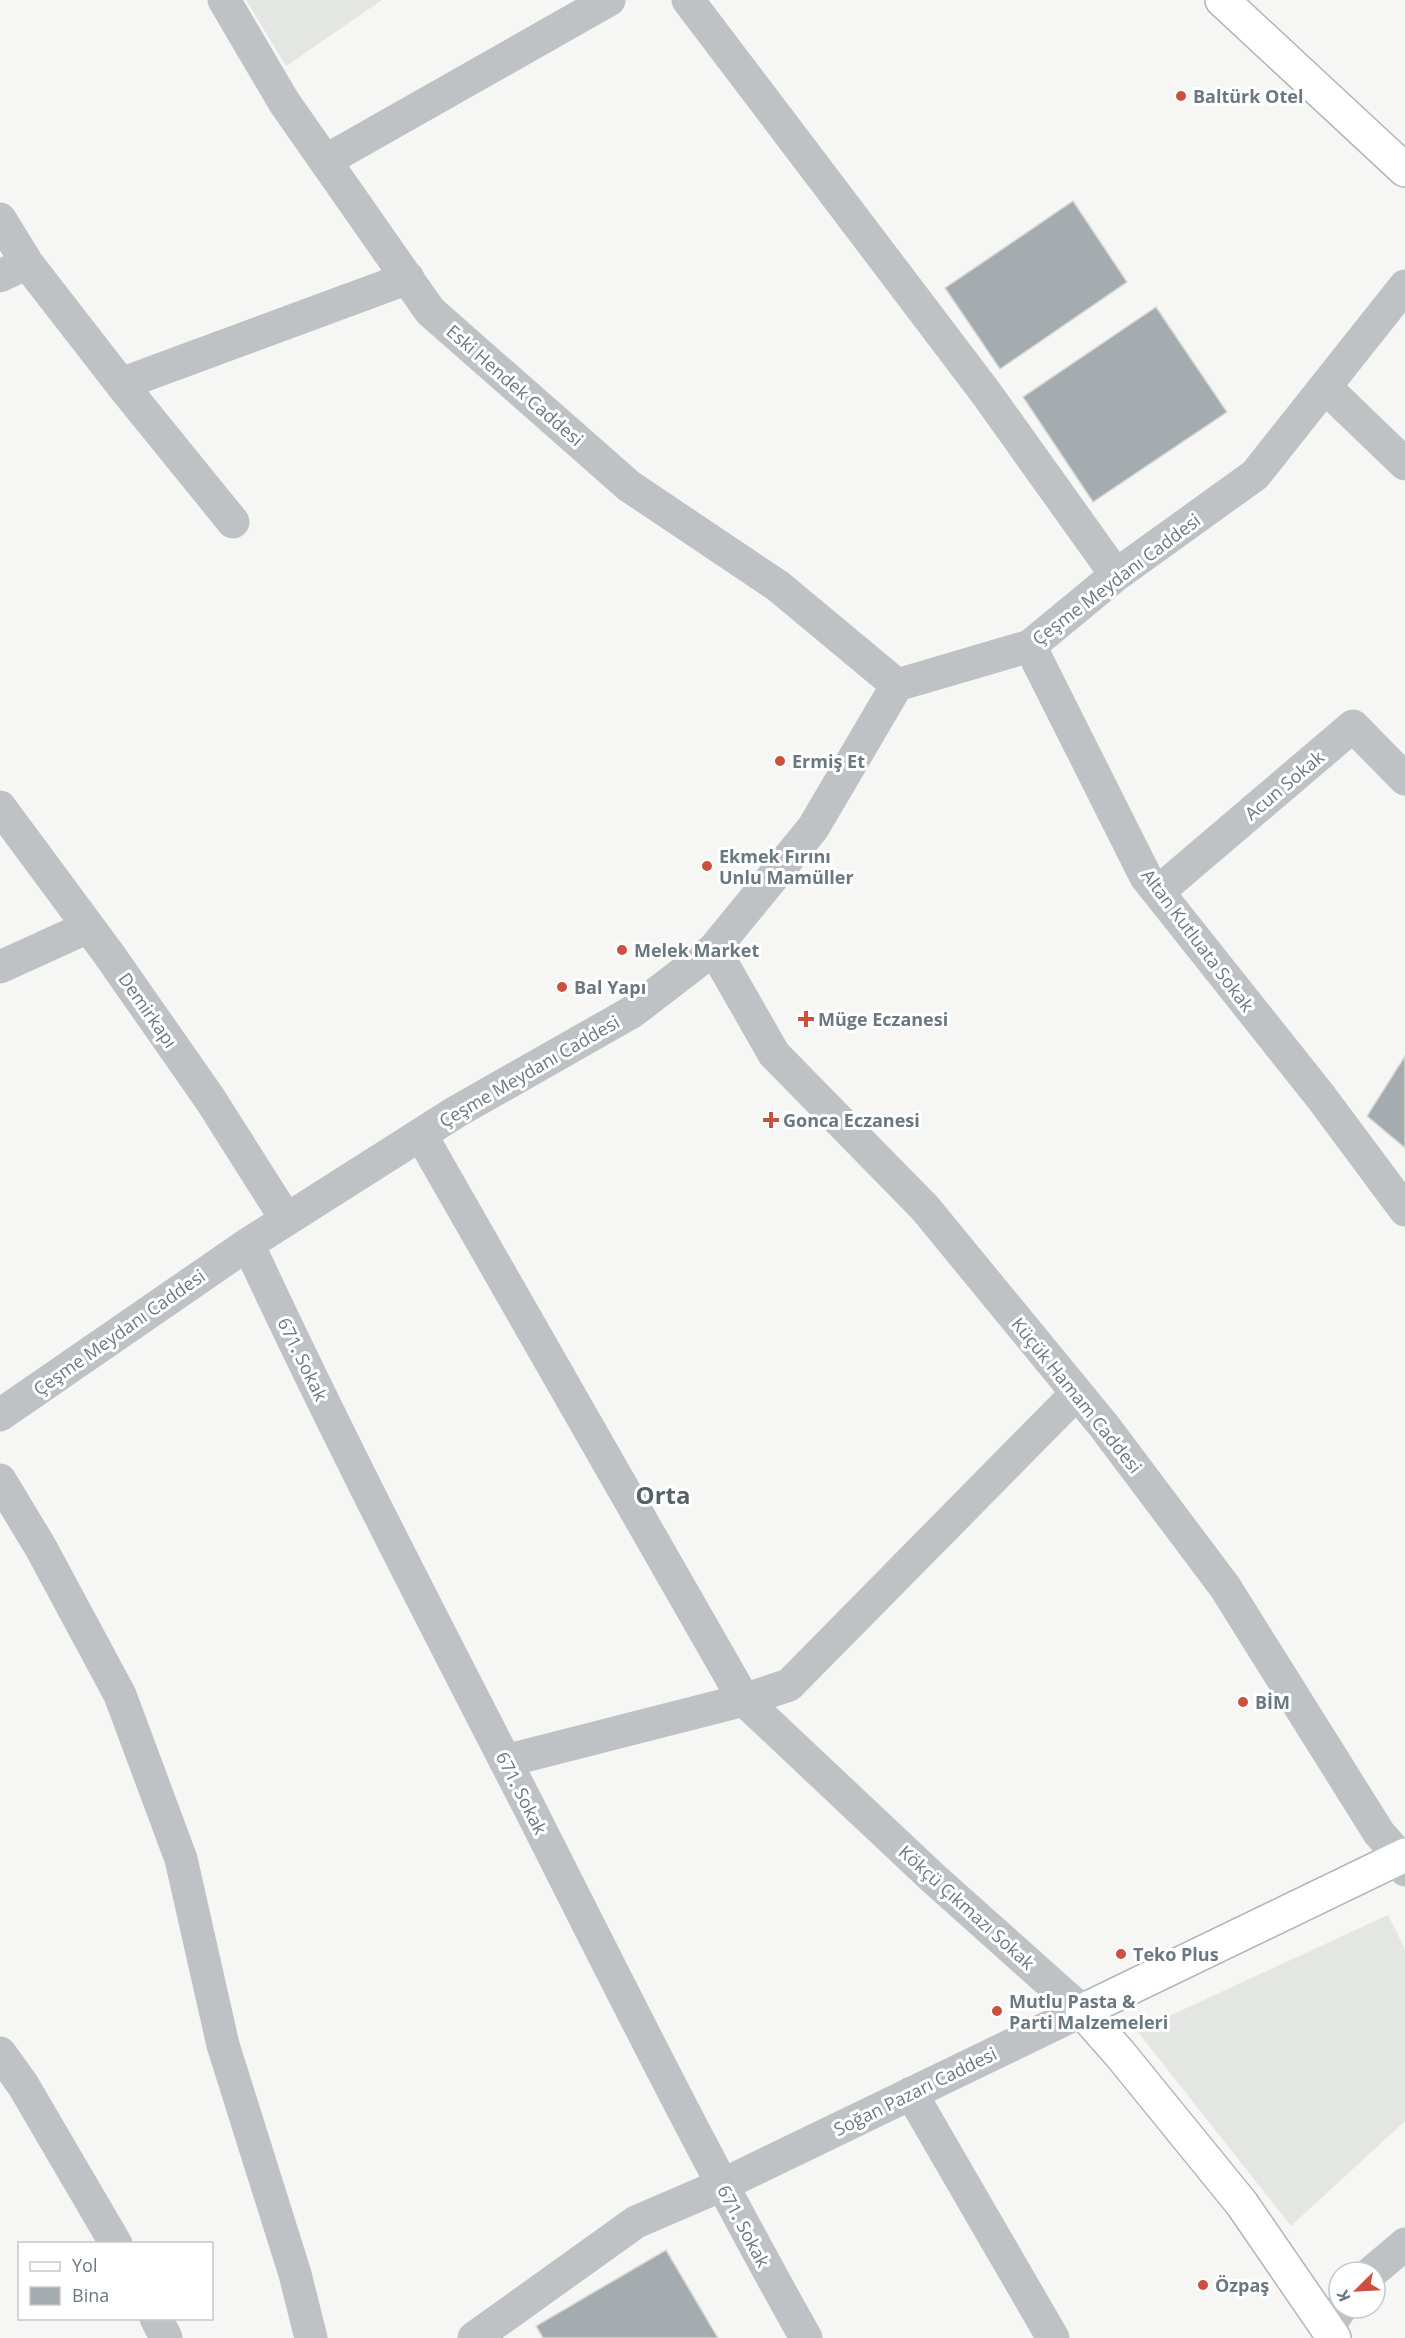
<svg xmlns="http://www.w3.org/2000/svg" width="1405" height="2338" viewBox="0 0 1405 2338" font-family="'Open Sans',sans-serif">
  <style>
    .built { fill: #e4e6e4 }
    .building { fill: #a4acb0; stroke: #d8d8d6; stroke-width: 1.5 }
    .lines { fill: none; stroke-linecap: round; stroke-linejoin: round }
    .secondary-casing { stroke: #b1b6b9; stroke-width: 36 }
    .street { stroke: #bec2c5; stroke-width: 33 }
    .secondary { stroke: #fff; stroke-width: 33 }
    .poi-dot { fill: #cc4f3f; stroke: #fff; stroke-width: 2 }
    .labels { text-anchor: middle; dominant-baseline: central; stroke-width: 6; stroke-linejoin: round; paint-order: stroke }
    .poi-label { font-size: 18px; font-weight: bold; fill: #6a7981; stroke: #fff; text-anchor: start }
    .street-label { font-size: 18px; fill: #6a7981; stroke: #fff }
    .district-label { font-size: 24px; font-weight: bold; fill: #566267; stroke: #fff }
  </style>
  <rect width="100%" height="100%" fill="#f6f6f4"/>
  <path class="built" d="M246 0H382L286 66Z
    M1388 1915 1405 1949V2121L1291 2226 1137 2031Z"/>
  <path class="building" d="M1073 201 1127 282 1000 369 945 288Z
    M1156 307 1227 412 1093 502 1023 397Z
    M1405 1056V1148L1367 1116Z
    M666 2250 718 2338H543L536 2326Z"/>
  <g class="lines">
    <defs>
      <path id="secondary" d="M1222 0 1405 170
        M1334 2338 1242 2204 1120 2054 1082 2011 1405 1855"/>
    </defs>
    <use href="#secondary" class="secondary-casing"/>
    <path class="street" d="M224 0 284 102 430 311 629 486 778 586 897 685
      M688 0 986 393 1116 575
      M325 161 609 0
      M0 219 27 263 0 276
      M27 263 121 384 408 278
      M121 384 233 522
      M1325 387 1405 464
      M1030 646 1146 877 1321 1097 1405 1210
      M0 807 108 953 210 1099 286 1219
      M1158 892 1353 726 1405 779
      M714 949 774 1054 925 1208 1104 1426 1225 1587 1379 1833 1400 1857 1405 1870
      M0 967 88 927
      M421 1135 744 1700 933 1878 1082 2011 722 2185 636 2222 474 2338
      M248 1244C336 1434 433 1620 529 1807 619 1985 708 2164 806 2338
      M0 1415 248 1244 456 1112 632 1012 714 949 813 828 897 685 1030 646 1116 575 1255 475 1405 286
      M0 1480 41 1548 120 1695 181 1859 223 2045 295 2274 311 2338
      M505 1761 744 1700 789 1685 1077 1393
      M0 2053 23 2085 116 2244
      M911 2093 1053 2338
      M1372 2272 1405 2244
      M156 2318 166 2338
      M1328 2327 1341 2308"/>
    <use href="#secondary" class="secondary"/>
  </g>
  <g class="poi-dot">
    <circle cx="1181" cy="96" r="6"/>
    <circle cx="780" cy="761" r="6"/>
    <circle cx="707" cy="866" r="6"/>
    <circle cx="622" cy="950" r="6"/>
    <circle cx="562" cy="987" r="6"/>
    <path d="M803 1010h6v6h6v6h-6v6h-6v-6h-6v-6h6z"/>
    <path d="M768 1111h6v6h6v6h-6v6h-6v-6h-6v-6h6z"/>
    <circle cx="1243" cy="1702" r="6"/>
    <circle cx="1121" cy="1954" r="6"/>
    <circle cx="997" cy="2011" r="6"/>
    <circle cx="1203" cy="2285" r="6"/>
  </g>
  <g class="labels">
    <g class="poi-label">
      <text x="1193" y="96">Baltürk Otel</text>
      <text x="792" y="761">Ermiş Et</text>
      <text x="719" y="856">Ekmek Fırını<tspan x="719" dy="21">Unlu Mamüller</tspan></text>
      <text x="634" y="950">Melek Market</text>
      <text x="574" y="987">Bal Yapı</text>
      <text x="818" y="1019">Müge Eczanesi</text>
      <text x="783" y="1120">Gonca Eczanesi</text>
      <text x="1255" y="1702">BİM</text>
      <text x="1133" y="1954">Teko Plus</text>
      <text x="1009" y="2001">Mutlu Pasta &amp;<tspan x="1009" dy="21">Parti Malzemeleri</tspan></text>
      <text x="1215" y="2285">Özpaş</text>
    </g>
    <g class="street-label">
      <text transform="translate(515 385) rotate(41)">Eski Hendek Caddesi</text>
      <text transform="translate(1116 579) rotate(-37)">Çeşme Meydanı Caddesi</text>
      <text transform="translate(1284 785) rotate(-40)">Acun Sokak</text>
      <text transform="translate(1198 940) rotate(53)">Altan Kutluata Sokak</text>
      <text transform="translate(148 1010) rotate(55)">Demirkapı</text>
      <text transform="translate(529 1071) rotate(-30)">Çeşme Meydanı Caddesi</text>
      <text transform="translate(119 1332) rotate(-35)">Çeşme Meydanı Caddesi</text>
      <text transform="translate(303 1359) rotate(64)">671. Sokak</text>
      <text transform="translate(1077 1395) rotate(51)">Küçük Hamam Caddesi</text>
      <text transform="translate(522 1793) rotate(63)">671. Sokak</text>
      <text transform="translate(967 1907) rotate(42)">Kökçü Çıkmazı Sokak</text>
      <text transform="translate(915 2091) rotate(-26)">Soğan Pazarı Caddesi</text>
      <text transform="translate(744 2226) rotate(62)">671. Sokak</text>
    </g>
    <g class="district-label">
      <text x="663" y="1494">Orta</text>
    </g>
  </g>
  <rect x="18" y="2242" width="195" height="78" fill="#ffffff" stroke="#c3c9cd" stroke-width="1.5"/>
  <rect x="30" y="2262" width="30" height="9" fill="#ffffff" stroke="#c3c9cd" stroke-width="1.5"/>
  <text x="72" y="2272" font-size="18" fill="#6a7981">Yol</text>
  <rect x="30" y="2287" width="30" height="18" fill="#a4acb0" stroke="#c3c9cd" stroke-width="1.5"/>
  <text x="72" y="2302" font-size="18" fill="#6a7981">Bina</text>
  <g transform="translate(1357 2290) rotate(246)"><circle r="28" fill="#ffffff" stroke="#c3c9cd" stroke-width="1.5"/>
  <path d="M0-4.5L10 22L0 15L-10 22Z" fill="#cc4f3f"/>
  <text y="-9" font-size="16" font-weight="bold" text-anchor="middle" fill="#6a7981">K</text>
  </g>
</svg>
